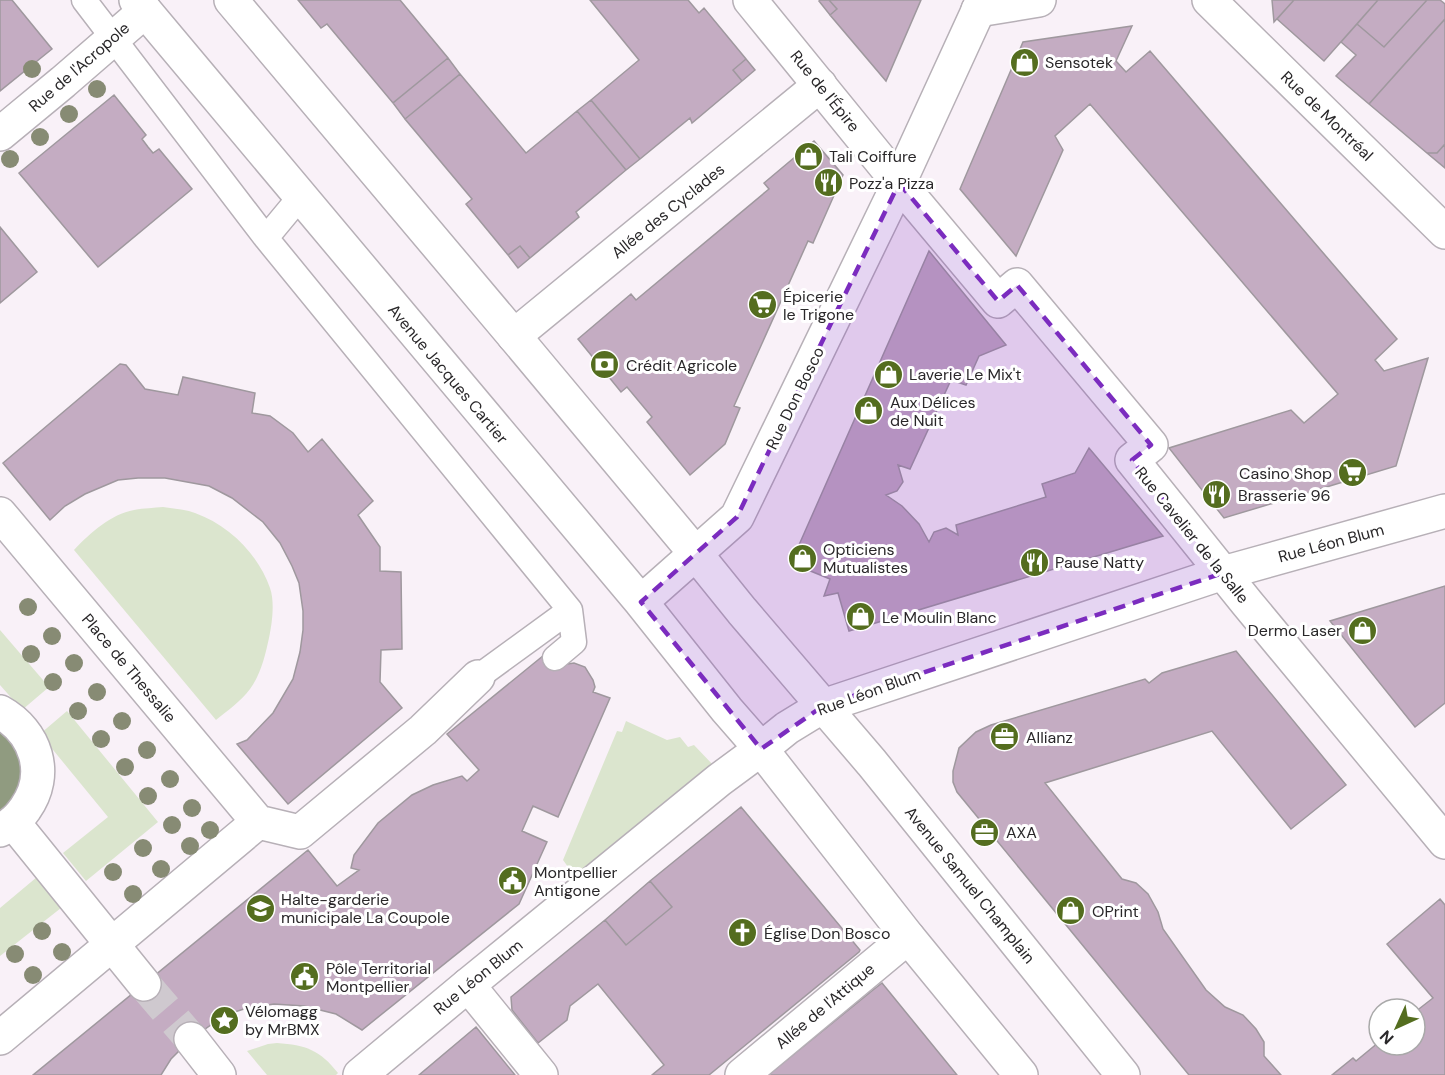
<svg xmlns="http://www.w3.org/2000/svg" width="1445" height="1075" viewBox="0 0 1445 1075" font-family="'DM Sans',sans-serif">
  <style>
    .green { fill: #dbe5ce }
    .water { fill: #909b80 }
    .building { fill: #c4acc2; stroke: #9f989e; stroke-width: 1.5 }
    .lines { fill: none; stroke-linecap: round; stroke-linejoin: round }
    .pedestrian-tunnel { stroke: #cfc9cf; stroke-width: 33; stroke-dasharray: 33 16; stroke-linecap: butt }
    .service-casing { stroke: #b7b0b7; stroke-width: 27 }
    .pedestrian-casing { stroke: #b7b0b7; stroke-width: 36 }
    .minor-casing { stroke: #b7b0b7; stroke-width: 36 }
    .tertiary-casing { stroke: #b7b0b7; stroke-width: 36 }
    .service { stroke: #fff; stroke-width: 24 }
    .pedestrian { stroke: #fff; stroke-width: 33 }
    .minor { stroke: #fff; stroke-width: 33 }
    .tertiary { stroke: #fff; stroke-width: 33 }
    .tree { fill: #878b74 }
    .marked { fill: #7b2cbf; fill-opacity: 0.2; stroke: #7b2cbf; stroke-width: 4.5; stroke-dasharray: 12 8; stroke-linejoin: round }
    .labels { text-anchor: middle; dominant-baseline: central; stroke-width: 6; stroke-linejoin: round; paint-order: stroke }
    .poi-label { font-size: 16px; fill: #292729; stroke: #fff; text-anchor: start }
    .street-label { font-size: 16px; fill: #292729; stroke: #fff }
  </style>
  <rect width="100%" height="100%" fill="#f9f1f8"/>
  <path class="green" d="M163 507C174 509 185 509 195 513 229 525 258 554 270 588 275 602 272 624 269 638 265 656 261 674 250 689 241 701 227 711 216 720L74 550C90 533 111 514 134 510 144 508 154 508 163 507Z
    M0 630 49 687 22 710 0 685Z
    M67 711 158 822 86 881 63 853 108 817 40 734Z
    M626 721 667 740 680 737 688 747 694 745 714 766 576 878 563 860 617 731 622 732Z
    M37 877 61 908 0 956V908Z
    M277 1043C306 1045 320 1050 338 1073L336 1075H267L247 1051 268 1044Z"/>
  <path class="water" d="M0 730C4 734 10 739 13 744 28 768 21 794 0 811Z"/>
  <path class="building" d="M0 0H12L52 49 0 91Z
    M298 0H400L448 58 393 103 327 24 321 28Z
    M590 0H688L699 13 704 8 746 59 733 70 742 81 692 123 690 118 640 159 591 100 639 60Z
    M820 0H829L837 9 830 15 819 1Z
    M829 0H921L886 81 830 15 837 9Z
    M1272 0H1294L1274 22Z
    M1294 0H1378L1324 61 1277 19Z
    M1378 0H1427L1384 47 1357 24Z
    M1427 0H1440L1445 4V19L1369 104 1336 76 1356 55 1341 42 1357 24 1384 47Z
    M1445 19V144L1437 153H1427L1369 104Z
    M1132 26 1116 61 1126 72 1150 51 1397 339 1375 360 1384 371 1428 358 1396 466 1224 518 1169 448 1291 410 1304 423 1338 394 1090 104 1055 136 1063 150 1016 256 960 189 1023 42Z
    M448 58 460 74 405 119 393 103Z
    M746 59 755 70 742 81 733 70Z
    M460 74 526 153 577 111 626 170 576 212 579 217 530 258 520 246 508 255 466 204 472 199 405 119Z
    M114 95 146 135 142 139 148 147 153 153 159 149 192 189 98 267 19 173Z
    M591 100 640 159 626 170 577 111Z
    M814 141 843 175 813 243 808 241 742 388 734 406 740 408 725 444 690 475 647 422 652 417 627 387 621 392 578 339 631 294 636 300 769 189 764 183Z
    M1445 144V168L1427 153H1437Z
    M0 227 37 272 0 303Z
    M520 246 530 258 518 268 508 255Z
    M929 251 1006 345 979 356 966 385 951 380 910 469 898 465 903 482 897 491 886 495 902 506 919 524 929 542 934 532 946 528 958 535 956 525 1046 497 1042 484 1075 473 1089 448 1163 536 849 631 838 593 824 596 830 579 791 563Z
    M120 364 126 365 145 389 178 395 183 377 255 393 252 413 270 416 293 433 308 452 322 439 373 501 358 515 380 547V571L401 572 402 649 381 650 380 682 402 708 288 804 237 744 247 740 273 713 293 679 300 652 303 630V611L299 583 292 566 280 543 263 522 232 498 209 486 165 478H138L118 480 85 494 65 506 50 520 3 463Z
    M1445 586V703L1415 727 1330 621Z
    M549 651 561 665 574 663 585 667 593 680 595 687 593 692 610 698 558 817 533 806 522 831 547 842 519 904 362 1030 336 1014 304 1006 274 1004 244 1009 225 1015 191 1039 171 1059 161 1075H33L308 850 337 886 359 870 351 868 354 855 378 823 412 795 433 785 462 776 467 781 479 770 447 734Z
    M1236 651 1346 785 1291 829 1212 731 1045 783 1122 879 1136 883 1148 894 1158 912 1163 929 1206 990 1225 1007 1243 1015 1256 1029 1264 1042V1056L1281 1075H1189L957 792 953 782V771L959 748 976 732 991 725 1145 679 1149 683 1162 673Z
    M741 807 860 950 859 952 709 1075H652L664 1065 598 984 570 1006 567 1020 538 1043 512 1010 511 997 605 920 626 945 672 907 650 881Z
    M650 881 672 907 626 945 605 920Z
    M1440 899 1445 905V1075H1332L1353 1058 1356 1061 1379 1042V1045H1415V1012L1433 998 1387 944Z
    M882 983 957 1075H768L873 990Z
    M476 1027 515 1075H419Z"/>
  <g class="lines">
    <path class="pedestrian-tunnel" d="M144 984 191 1039"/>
    <defs>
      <path id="service" d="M84 0 266 238 570 610 574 642 555 658
        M266 238 300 197
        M478 677 570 610"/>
      <path id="pedestrian" d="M899 183 998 301 1017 285 1151 445 1132 460 1247 603 1445 842
        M514 336 820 85
        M0 514 258 822 0 1038
        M0 712C36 732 50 774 25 809 19 818 10 826 0 830
        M13 822 144 984
        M258 822 300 832 423 730 478 677
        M468 985 541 1075
        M191 1039 219 1075
        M742 1075 908 937"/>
      <path id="minor" d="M750 0 899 183
        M1209 0 1445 232
        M978 10 1039 0
        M0 134 63 82 145 11
        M360 1075 468 985 719 780 761 749"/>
      <path id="tertiary" d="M136 0 641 602 727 710 761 749 908 937 1021 1075
        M231 0 514 336 696 554 742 611 872 763 1123 1075
        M641 602 737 517 899 183 983 0
        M761 749 787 728 823 706 1223 573 1445 511"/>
    </defs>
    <use href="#service" class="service-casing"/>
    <use href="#pedestrian" class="pedestrian-casing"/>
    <use href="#minor" class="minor-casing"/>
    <use href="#tertiary" class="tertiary-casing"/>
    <use href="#service" class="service"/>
    <use href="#pedestrian" class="pedestrian"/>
    <use href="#minor" class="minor"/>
    <use href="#tertiary" class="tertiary"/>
  </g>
  <g class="tree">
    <circle cx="32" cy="69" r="9"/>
    <circle cx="97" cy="89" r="9"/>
    <circle cx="69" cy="114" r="9"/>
    <circle cx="40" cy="137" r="9"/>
    <circle cx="10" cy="159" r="9"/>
    <circle cx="28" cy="607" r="9"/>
    <circle cx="52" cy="636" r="9"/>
    <circle cx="31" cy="654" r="9"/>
    <circle cx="74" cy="663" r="9"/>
    <circle cx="53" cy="682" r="9"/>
    <circle cx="97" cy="692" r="9"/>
    <circle cx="78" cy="711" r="9"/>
    <circle cx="122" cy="721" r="9"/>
    <circle cx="101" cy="739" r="9"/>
    <circle cx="147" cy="750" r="9"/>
    <circle cx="125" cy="767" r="9"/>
    <circle cx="170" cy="779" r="9"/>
    <circle cx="148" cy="796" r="9"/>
    <circle cx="192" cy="808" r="9"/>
    <circle cx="172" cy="825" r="9"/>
    <circle cx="210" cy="830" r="9"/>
    <circle cx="190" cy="846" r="9"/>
    <circle cx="143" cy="848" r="9"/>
    <circle cx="161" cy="869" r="9"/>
    <circle cx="113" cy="872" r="9"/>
    <circle cx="133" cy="894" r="9"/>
    <circle cx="42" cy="931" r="9"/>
    <circle cx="62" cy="952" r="9"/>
    <circle cx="15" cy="954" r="9"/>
    <circle cx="33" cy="975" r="9"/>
  </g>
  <path class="marked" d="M899 183 998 301 1017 285 1151 445 1132 460 1223 573 823 706 761 749 641 602 737 517Z"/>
  <defs>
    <symbol id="shop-disc" viewBox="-11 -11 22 22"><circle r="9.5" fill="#546d1f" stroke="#fff"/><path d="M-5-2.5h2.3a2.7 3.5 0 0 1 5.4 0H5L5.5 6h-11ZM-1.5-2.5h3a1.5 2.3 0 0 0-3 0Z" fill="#fff"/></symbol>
    <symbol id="restaurant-disc" viewBox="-11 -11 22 22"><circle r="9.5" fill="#546d1f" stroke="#fff"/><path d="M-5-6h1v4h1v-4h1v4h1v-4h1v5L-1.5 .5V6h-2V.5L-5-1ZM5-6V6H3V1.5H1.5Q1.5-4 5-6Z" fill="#fff"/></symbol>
    <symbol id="supermarket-disc" viewBox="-11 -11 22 22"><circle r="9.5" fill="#546d1f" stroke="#fff"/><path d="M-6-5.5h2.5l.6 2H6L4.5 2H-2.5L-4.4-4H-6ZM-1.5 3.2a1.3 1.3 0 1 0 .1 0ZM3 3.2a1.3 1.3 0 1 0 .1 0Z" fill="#fff"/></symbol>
    <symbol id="bank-disc" viewBox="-11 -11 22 22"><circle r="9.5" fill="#546d1f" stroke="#fff"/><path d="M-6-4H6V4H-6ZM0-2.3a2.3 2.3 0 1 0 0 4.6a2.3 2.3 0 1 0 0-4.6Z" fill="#fff"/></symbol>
    <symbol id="office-disc" viewBox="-11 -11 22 22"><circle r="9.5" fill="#546d1f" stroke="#fff"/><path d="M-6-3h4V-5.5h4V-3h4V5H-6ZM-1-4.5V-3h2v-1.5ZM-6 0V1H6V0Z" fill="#fff"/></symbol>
    <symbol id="civic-disc" viewBox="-11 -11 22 22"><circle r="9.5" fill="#546d1f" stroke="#fff"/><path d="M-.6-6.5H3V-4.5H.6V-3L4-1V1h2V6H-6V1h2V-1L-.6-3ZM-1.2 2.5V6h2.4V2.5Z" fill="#fff"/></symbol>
    <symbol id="school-disc" viewBox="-11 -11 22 22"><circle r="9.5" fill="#546d1f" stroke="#fff"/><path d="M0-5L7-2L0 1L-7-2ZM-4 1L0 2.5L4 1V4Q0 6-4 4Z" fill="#fff"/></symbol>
    <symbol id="church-disc" viewBox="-11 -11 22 22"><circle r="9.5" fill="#546d1f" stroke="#fff"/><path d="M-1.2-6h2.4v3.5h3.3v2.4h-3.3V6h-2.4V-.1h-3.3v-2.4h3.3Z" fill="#fff"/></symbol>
    <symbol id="sight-disc" viewBox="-11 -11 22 22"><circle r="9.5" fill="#546d1f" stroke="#fff"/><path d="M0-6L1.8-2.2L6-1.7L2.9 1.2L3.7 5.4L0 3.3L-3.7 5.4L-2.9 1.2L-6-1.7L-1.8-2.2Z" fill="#fff"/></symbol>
  </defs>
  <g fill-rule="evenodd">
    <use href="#shop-disc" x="1008" y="46" width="33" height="33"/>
    <use href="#shop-disc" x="792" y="140" width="33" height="33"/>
    <use href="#restaurant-disc" x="812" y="166" width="33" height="33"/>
    <use href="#supermarket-disc" x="746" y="288" width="33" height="33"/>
    <use href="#bank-disc" x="588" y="348" width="33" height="33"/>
    <use href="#shop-disc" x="872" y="358" width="33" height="33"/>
    <use href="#shop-disc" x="852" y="394" width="33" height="33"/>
    <use href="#supermarket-disc" x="1336" y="456" width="33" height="33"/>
    <use href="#restaurant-disc" x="1200" y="478" width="33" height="33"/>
    <use href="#shop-disc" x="786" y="542" width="33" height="33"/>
    <use href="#restaurant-disc" x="1018" y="546" width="33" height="33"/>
    <use href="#shop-disc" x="844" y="600" width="33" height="33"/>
    <use href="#shop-disc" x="1346" y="614" width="33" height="33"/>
    <use href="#office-disc" x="988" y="720" width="33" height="33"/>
    <use href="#office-disc" x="968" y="816" width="33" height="33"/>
    <use href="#civic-disc" x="496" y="864" width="33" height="33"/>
    <use href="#school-disc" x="244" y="892" width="33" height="33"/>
    <use href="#shop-disc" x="1054" y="894" width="33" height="33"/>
    <use href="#church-disc" x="726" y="916" width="33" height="33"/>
    <use href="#civic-disc" x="288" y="960" width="33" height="33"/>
    <use href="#sight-disc" x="208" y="1004" width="33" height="33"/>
  </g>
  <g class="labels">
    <g class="poi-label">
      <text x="1045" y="62">Sensotek</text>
      <text x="829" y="156">Tali Coiffure</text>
      <text x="849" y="183">Pozz'a Pizza</text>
      <text x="783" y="296">Épicerie<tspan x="783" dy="18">le Trigone</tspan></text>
      <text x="626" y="365">Crédit Agricole</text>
      <text x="909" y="374">Laverie Le Mix't</text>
      <text x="890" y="402">Aux Délices<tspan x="890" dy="18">de Nuit</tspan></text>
      <text x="1332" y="473" text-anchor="end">Casino Shop</text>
      <text x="1238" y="495">Brasserie 96</text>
      <text x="823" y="549">Opticiens<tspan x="823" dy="18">Mutualistes</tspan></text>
      <text x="1055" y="562">Pause Natty</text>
      <text x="882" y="617">Le Moulin Blanc</text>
      <text x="1342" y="630" text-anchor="end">Dermo Laser</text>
      <text x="1026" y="737">Allianz</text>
      <text x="1006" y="832">AXA</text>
      <text x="534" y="872">Montpellier<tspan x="534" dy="18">Antigone</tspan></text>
      <text x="281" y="899">Halte-garderie<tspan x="281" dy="18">municipale La Coupole</tspan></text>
      <text x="1092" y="911">OPrint</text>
      <text x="764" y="933">Église Don Bosco</text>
      <text x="326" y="968">Pôle Territorial<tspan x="326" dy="18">Montpellier</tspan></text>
      <text x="245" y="1011">Vélomagg<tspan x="245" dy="18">by MrBMX</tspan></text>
    </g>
    <g class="street-label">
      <text transform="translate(79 67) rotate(-41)">Rue de l'Acropole</text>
      <text transform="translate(825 91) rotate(51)">Rue de l'Épire</text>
      <text transform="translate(1327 116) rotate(44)">Rue de Montréal</text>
      <text transform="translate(668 211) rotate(-39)">Allée des Cyclades</text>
      <text transform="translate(448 374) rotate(50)">Avenue Jacques Cartier</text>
      <text transform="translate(795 398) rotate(-64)">Rue Don Bosco</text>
      <text transform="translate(1192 535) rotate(51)">Rue Cavelier de la Salle</text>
      <text transform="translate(1331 543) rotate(-15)">Rue Léon Blum</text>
      <text transform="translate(129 668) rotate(50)">Place de Thessalie</text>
      <text transform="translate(869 692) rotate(-20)">Rue Léon Blum</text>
      <text transform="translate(970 885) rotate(51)">Avenue Samuel Champlain</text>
      <text transform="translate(478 977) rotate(-39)">Rue Léon Blum</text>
      <text transform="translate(825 1006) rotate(-40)">Allée de l'Attique</text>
    </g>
  </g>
  <g transform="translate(1397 1027) rotate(225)"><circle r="28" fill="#ffffff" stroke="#a9a9a9" stroke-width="1.5"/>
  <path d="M0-4.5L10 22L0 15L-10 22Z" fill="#546d1f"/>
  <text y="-9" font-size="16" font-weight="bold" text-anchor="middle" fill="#292729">N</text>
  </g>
</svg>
